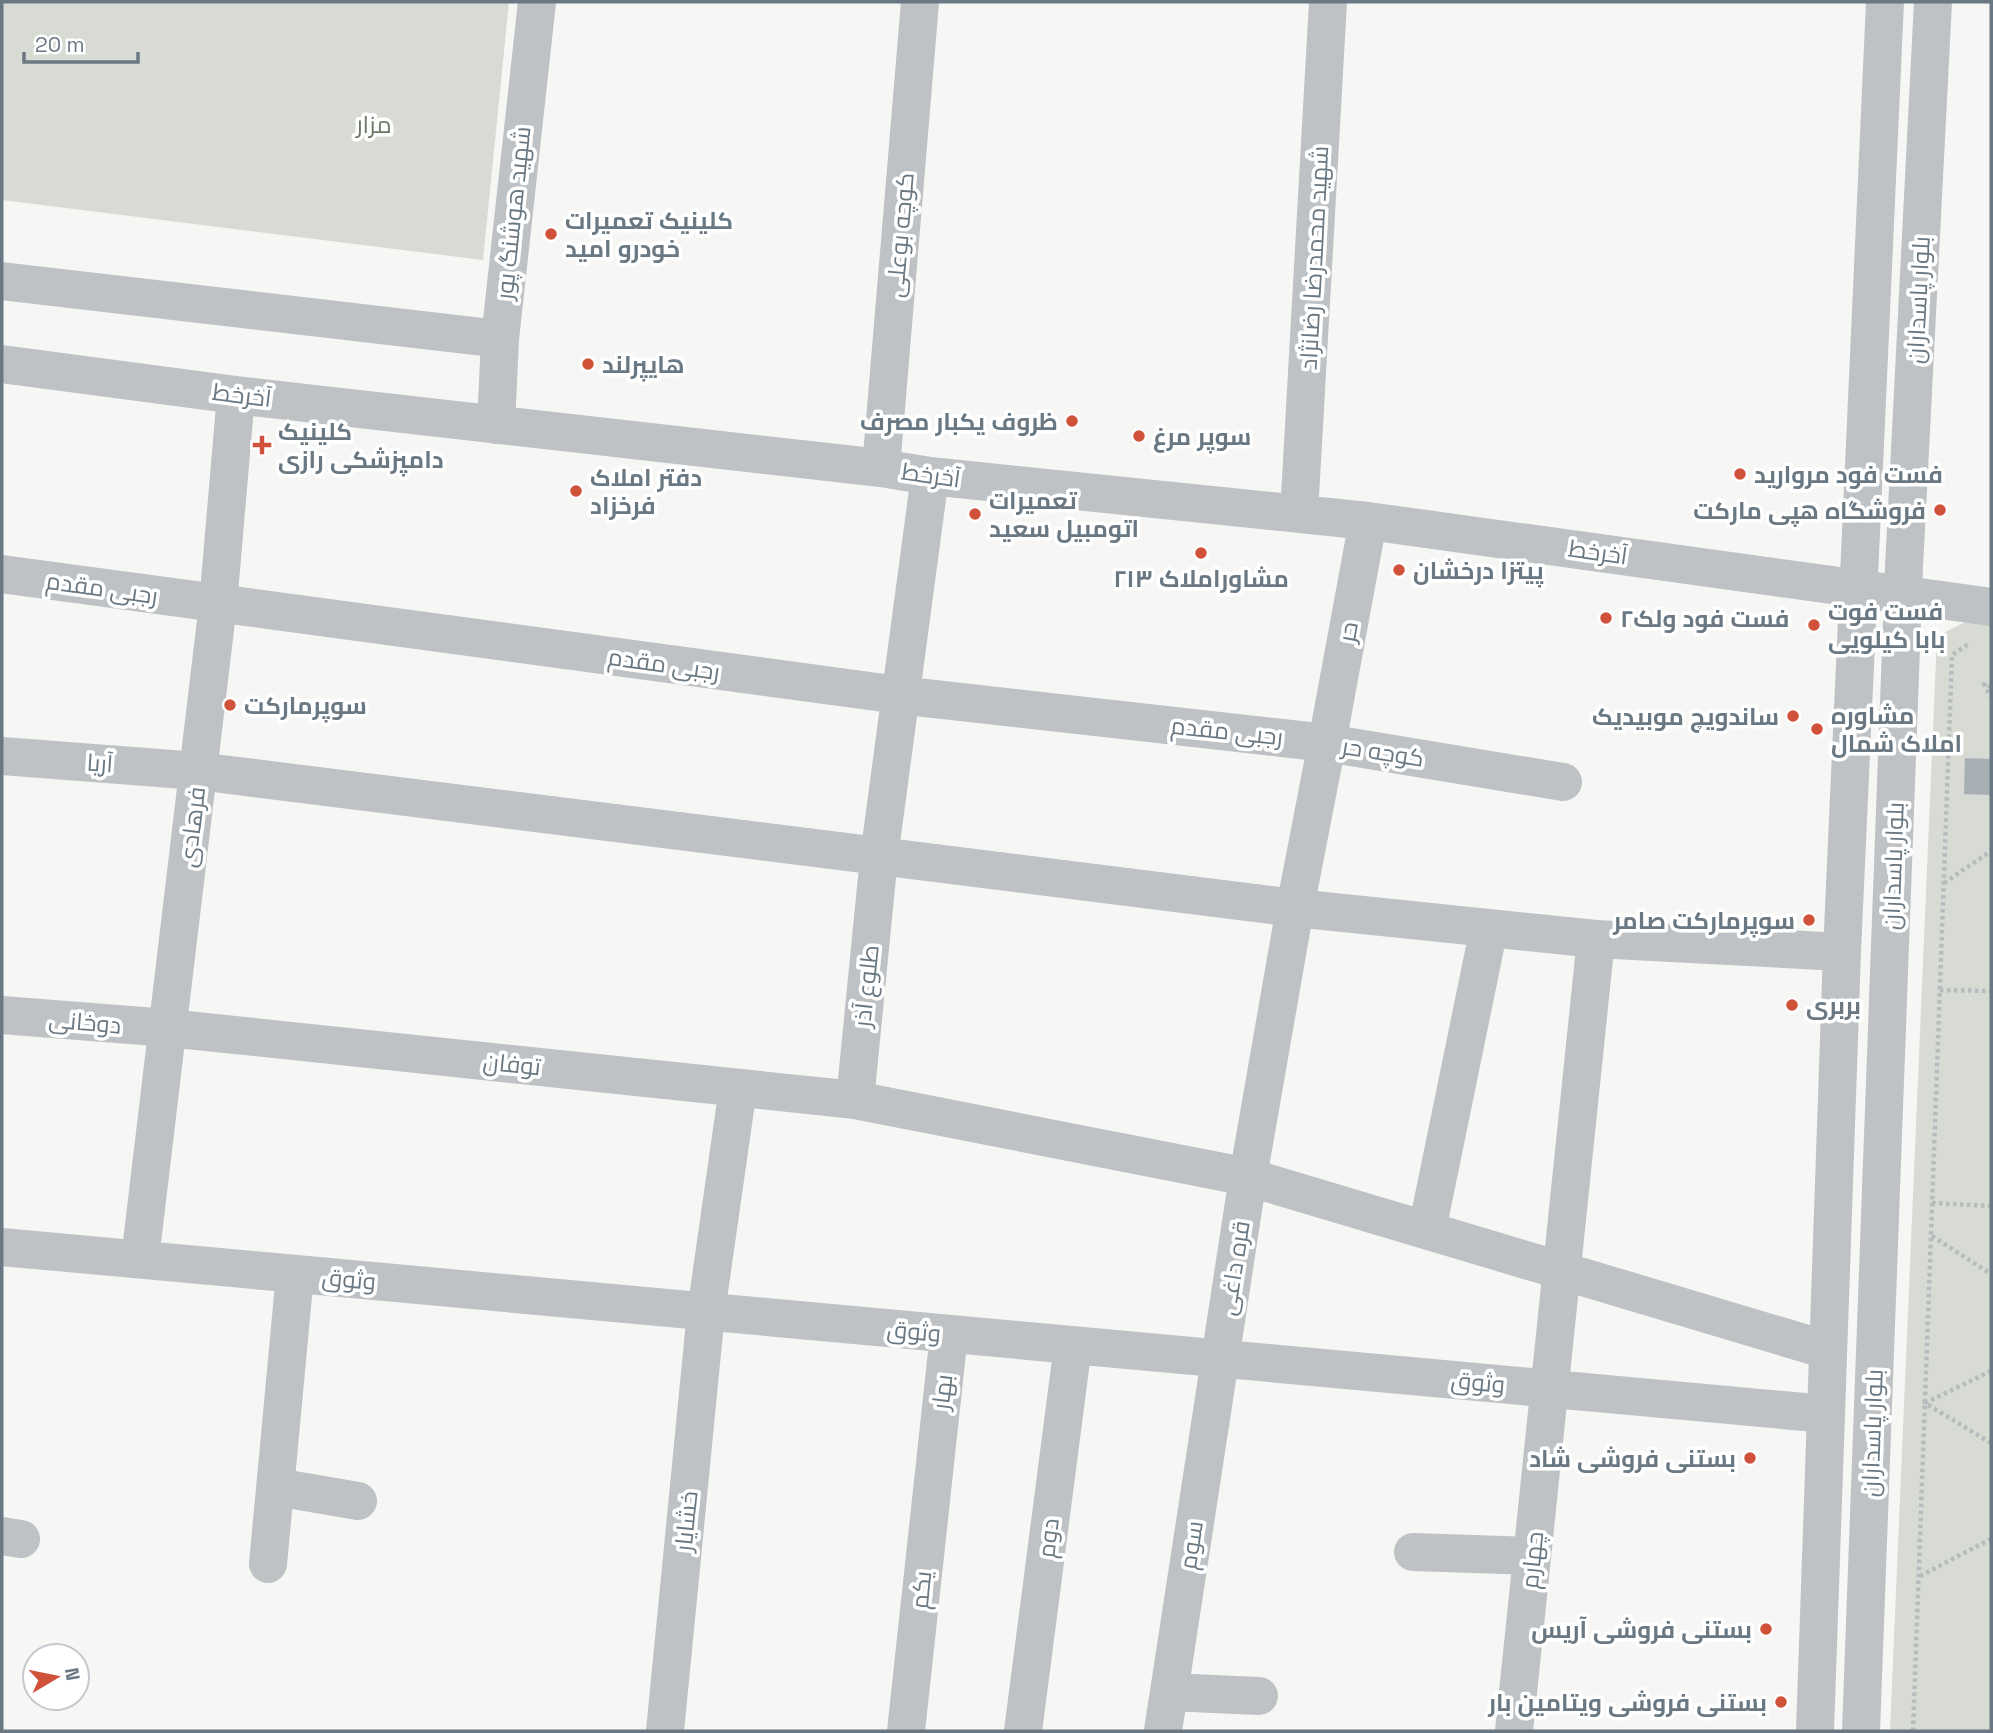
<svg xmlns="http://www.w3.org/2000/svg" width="1993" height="1733" viewBox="0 0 1993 1733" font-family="'Space Grotesk',Cairo,sans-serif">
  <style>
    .green { fill: #d7dbd3 }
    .building { fill: #a8afb4; stroke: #d8d8d6; stroke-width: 2 }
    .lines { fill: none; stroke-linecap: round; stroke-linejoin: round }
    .path { stroke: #b8bbbd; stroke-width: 4.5; stroke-dasharray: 3.5 3.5; stroke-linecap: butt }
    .minor { stroke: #bec2c5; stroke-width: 38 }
    .poi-dot { fill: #d1523a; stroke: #fff; stroke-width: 2.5 }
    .labels { text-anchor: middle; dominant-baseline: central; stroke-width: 7; stroke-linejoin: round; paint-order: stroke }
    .park-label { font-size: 24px; fill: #6c7967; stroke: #fff }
    .street-label { font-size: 24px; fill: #697882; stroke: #fff }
    .poi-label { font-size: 24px; font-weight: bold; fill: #697882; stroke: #fff; text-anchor: start }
  </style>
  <rect width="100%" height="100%" fill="#f6f6f4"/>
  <path class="green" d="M2 2H509L483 260 2 200Z
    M1980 615H1991V1731H1890L1937 636Z"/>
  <path class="building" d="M1964 757 1991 758V796L1963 795Z"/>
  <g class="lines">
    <path class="path" d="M1991 687 1984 684 1991 697
      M1944 883 1991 851
      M1940 990 1991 991
      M1932 1203 1991 1206
      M1932 1236 1991 1274
      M1991 1371 1925 1403 1991 1443
      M1920 1576 1991 1539
      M1913 1731 1952 655 1970 643"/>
    <path class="minor" d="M2 281 500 339
      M2 364 236 395 881 468 930 476 1368 521 1991 607
      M496 425 500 339 537 2
      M881 468 920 2
      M930 476 879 857 855 1100 1248 1177 1827 1350
      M1299 514 1328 2
      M2 574 899 695 1327 743 1368 521
      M2 756 198 771 1295 908 1327 743 1563 782
      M2 1015 168 1028 855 1100
      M1427 1230 1489 928
      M2 1247 1826 1414
      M140 1259 218 604 236 395
      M276 1487 358 1501
      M2 1536 21 1539
      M1413 1552 1532 1556
      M268 1564 295 1274
      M1169 1692 1259 1696
      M665 1731 706 1312 738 1088
      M906 1731 949 1334
      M1023 1731 1073 1345
      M1163 1731 1248 1177 1295 908 1596 939 1842 952
      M1514 1731 1596 939
      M1815 1731 1842 952 1885 2
      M1861 1731 1904 567 1933 2"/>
  </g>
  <g class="poi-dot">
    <circle cx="551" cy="234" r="7"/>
    <circle cx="588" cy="364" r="7"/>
    <circle cx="1072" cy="421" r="7"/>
    <circle cx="1139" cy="436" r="7"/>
    <path d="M258.5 434.5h7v7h7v7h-7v7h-7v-7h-7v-7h7z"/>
    <circle cx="1740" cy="474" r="7"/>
    <circle cx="576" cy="491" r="7"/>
    <circle cx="1940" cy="510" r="7"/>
    <circle cx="975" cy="514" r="7"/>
    <circle cx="1201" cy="553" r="7"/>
    <circle cx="1399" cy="570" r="7"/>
    <circle cx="1606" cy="618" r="7"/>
    <circle cx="1814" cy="625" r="7"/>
    <circle cx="230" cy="705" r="7"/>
    <circle cx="1793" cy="716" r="7"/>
    <circle cx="1817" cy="729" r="7"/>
    <circle cx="1809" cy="920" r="7"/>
    <circle cx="1792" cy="1005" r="7"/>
    <circle cx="1750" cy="1458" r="7"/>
    <circle cx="1766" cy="1629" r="7"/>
    <circle cx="1781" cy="1702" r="7"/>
  </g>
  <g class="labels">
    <g class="park-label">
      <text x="374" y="124">مزار</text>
    </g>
    <g class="street-label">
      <text transform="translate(513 213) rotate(-84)">شهید هوشنگ پور</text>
      <text transform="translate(900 235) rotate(-85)">کوچه بوعلی</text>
      <text transform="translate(1314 258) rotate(-87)">شهید محمدرضا رضانژاد</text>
      <text transform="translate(1918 300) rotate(-87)">بلوار پاسداران</text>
      <text transform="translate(242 395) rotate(7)">آخرخط</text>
      <text transform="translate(931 475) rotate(8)">آخرخط</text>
      <text transform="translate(1598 552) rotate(8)">آخرخط</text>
      <text transform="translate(102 588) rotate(8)">رجبی مقدم</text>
      <text transform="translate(1348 632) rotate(-80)">حر</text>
      <text transform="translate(664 664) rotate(8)">رجبی مقدم</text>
      <text transform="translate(1227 731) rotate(6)">رجبی مقدم</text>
      <text transform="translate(1383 752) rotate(9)">کوچه حر</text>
      <text transform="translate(100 763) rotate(4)">آریا</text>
      <text transform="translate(192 827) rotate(-83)">فرهادی</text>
      <text transform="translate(1893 866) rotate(-88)">بلوار پاسداران</text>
      <text transform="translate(866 986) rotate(-84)">طلوع آذر</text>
      <text transform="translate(85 1022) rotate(5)">دوخانی</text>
      <text transform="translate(512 1064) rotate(6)">توفان</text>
      <text transform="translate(1234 1268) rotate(-81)">قره داغی</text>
      <text transform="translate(349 1279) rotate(5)">وثوق</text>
      <text transform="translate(914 1331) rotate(5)">وثوق</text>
      <text transform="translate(1478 1382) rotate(5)">وثوق</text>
      <text transform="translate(942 1392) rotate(-83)">بهار</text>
      <text transform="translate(1872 1433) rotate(-88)">بلوار پاسداران</text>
      <text transform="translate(686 1521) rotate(-84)">خشایار</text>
      <text transform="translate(1048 1538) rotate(-83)">دوم</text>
      <text transform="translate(1191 1545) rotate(-81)">سوم</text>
      <text transform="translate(1532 1560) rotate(-84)">چهارم</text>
      <text transform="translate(921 1590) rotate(-84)">یکم</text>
    </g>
    <g class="poi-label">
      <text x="565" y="220">کلینیک تعمیرات<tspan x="565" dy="28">خودرو امید</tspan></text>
      <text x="602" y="364">هایپرلند</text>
      <text x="1058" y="421" text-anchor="end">ظروف یکبار مصرف</text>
      <text x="278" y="431">کلینیک<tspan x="278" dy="28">دامپزشکی رازی</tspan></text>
      <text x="1153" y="436">سوپر مرغ</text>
      <text x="1754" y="474">فست فود مروارید</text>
      <text x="590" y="477">دفتر املاک<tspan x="590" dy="28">فرخزاد</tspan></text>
      <text x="989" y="500">تعمیرات<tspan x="989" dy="28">اتومبیل سعید</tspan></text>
      <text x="1926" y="510" text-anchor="end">فروشگاه هپی مارکت</text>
      <text x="1413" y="570">پیتزا درخشان</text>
      <text x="1201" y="578" text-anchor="middle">مشاوراملاک ۲۱۳</text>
      <text x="1828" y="611">فست فوت<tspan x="1828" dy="28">بابا کیلویی</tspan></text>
      <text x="1620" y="618">فست فود ولک۲</text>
      <text x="244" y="705">سوپرمارکت</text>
      <text x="1831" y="715">مشاوره<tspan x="1831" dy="28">املاک شمال</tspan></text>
      <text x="1779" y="716" text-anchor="end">ساندویچ موبیدیک</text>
      <text x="1795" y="920" text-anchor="end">سوپرمارکت صامر</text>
      <text x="1806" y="1005">بربری</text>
      <text x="1736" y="1458" text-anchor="end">بستنی فروشی شاد</text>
      <text x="1752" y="1629" text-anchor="end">بستنی فروشی آریس</text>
      <text x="1767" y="1702" text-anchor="end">بستنی فروشی ویتامین بار</text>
    </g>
  </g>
  <rect width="1993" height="1733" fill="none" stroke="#697882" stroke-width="7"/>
  <g transform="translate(56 1677) rotate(80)"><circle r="33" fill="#ffffff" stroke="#c3c9cd" stroke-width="2"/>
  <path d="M0-5L12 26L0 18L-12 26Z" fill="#d1523a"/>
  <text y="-10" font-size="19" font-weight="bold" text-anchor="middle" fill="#697882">N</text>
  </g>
  <path d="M24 52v10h114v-10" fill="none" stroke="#697882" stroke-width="3.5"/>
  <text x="35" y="52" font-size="21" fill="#697882" stroke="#ffffff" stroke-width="5" paint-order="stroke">20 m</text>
</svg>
